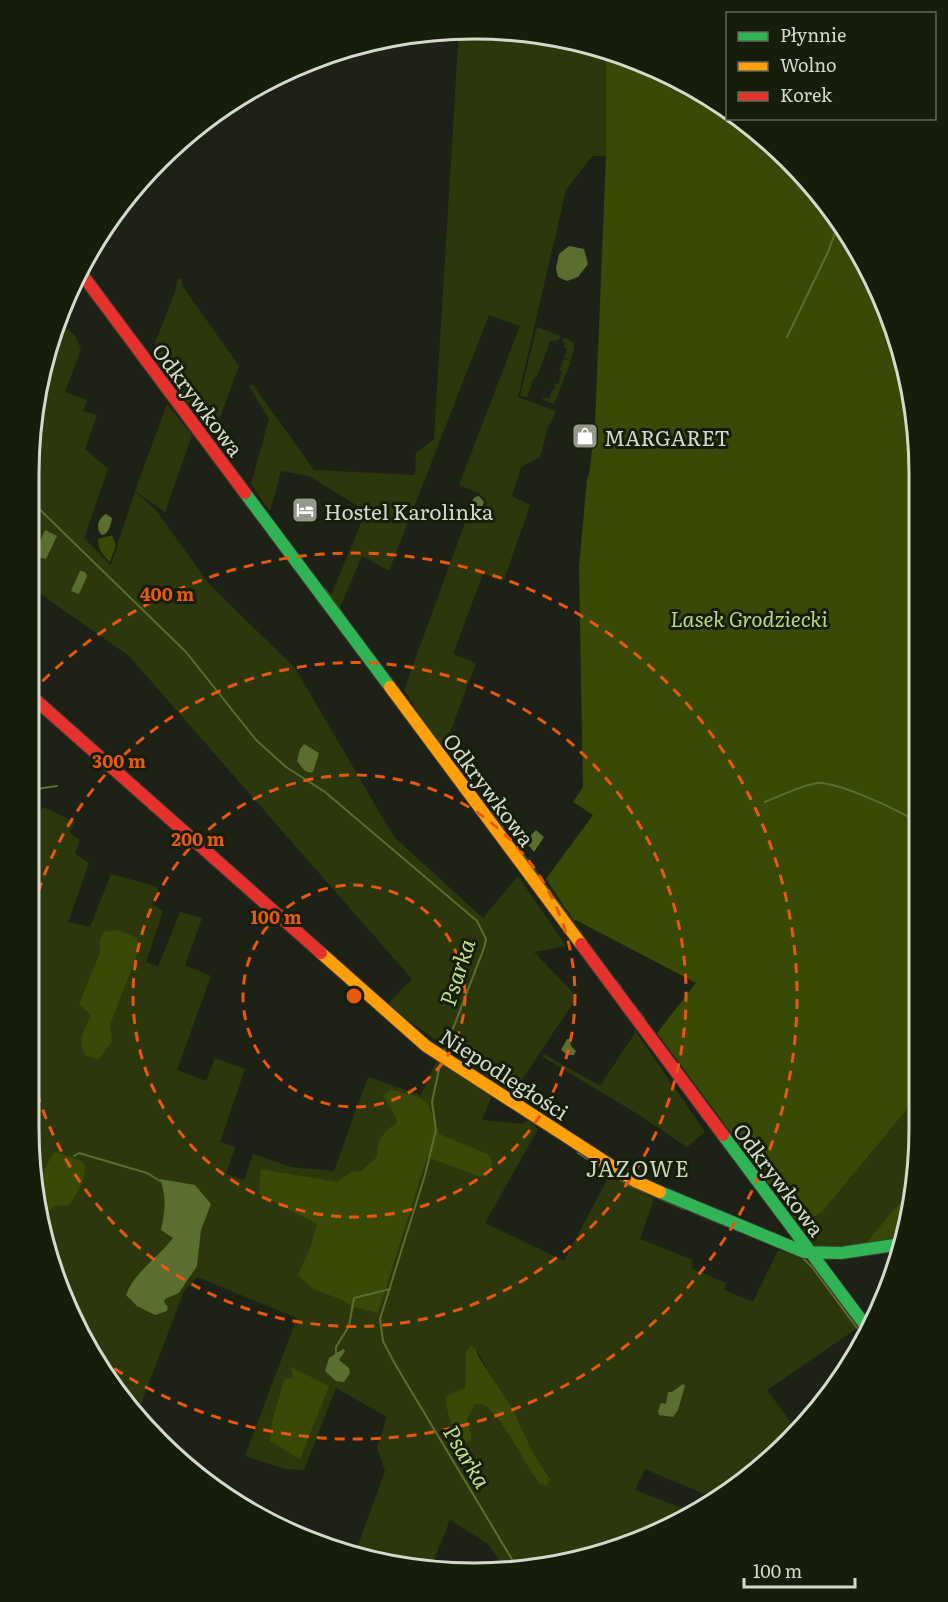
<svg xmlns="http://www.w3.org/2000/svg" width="948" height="1602" viewBox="0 0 948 1602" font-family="Literata,serif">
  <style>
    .green { fill: #2c380c; fill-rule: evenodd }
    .forest { fill: #384a06 }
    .water { fill: #5a6e2f }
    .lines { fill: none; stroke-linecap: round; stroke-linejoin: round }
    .stream { stroke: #5a6e2f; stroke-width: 2 }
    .fast-casing { stroke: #393c33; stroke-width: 14 }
    .slow-casing { stroke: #393c33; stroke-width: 14 }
    .jam-casing { stroke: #393c33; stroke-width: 14 }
    .fast { stroke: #30b455; stroke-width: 12 }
    .slow { stroke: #ff9f0a; stroke-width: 12 }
    .jam { stroke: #e5322d; stroke-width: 12 }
    .ring { fill: none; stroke: #e8590c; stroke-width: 3; stroke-dasharray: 10 8 }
    .labels { text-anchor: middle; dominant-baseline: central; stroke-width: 6; stroke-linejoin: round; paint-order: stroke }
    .street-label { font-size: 21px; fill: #d4d9cc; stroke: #161d08 }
    .poi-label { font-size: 21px; fill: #d4d9cc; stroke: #161d08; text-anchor: start }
    .park-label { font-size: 21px; font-style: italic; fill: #b9da7a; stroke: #161d08 }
    .water-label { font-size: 22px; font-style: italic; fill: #c1e282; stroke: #161d08 }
    .neighbourhood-label { font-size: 22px; letter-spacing: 1.5px; fill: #cad5b9; stroke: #161d08 }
    .rim { fill: none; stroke: #d4d9cc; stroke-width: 3 }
    .centre { fill: #e8590c; stroke: #161d08; stroke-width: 3 }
    .ring-label { font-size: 18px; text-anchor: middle; font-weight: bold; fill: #e8590c; stroke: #161d08; stroke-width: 6; stroke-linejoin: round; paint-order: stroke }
  </style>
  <rect width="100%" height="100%" fill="#1e2216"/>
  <path class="green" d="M474 29 561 37 606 51V156H592L566 190 518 397 556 411 547 430 540 457 521 467 512 496 530 505 504 580 483 574 453 654 476 663 446 743 440 746 404 690 466 520 480 521 487 502 479 493 459 485 520 326 489 315 389 571 362 556 338 612 330 598 366 511 309 476 281 471 270 511 251 484 269 419 249 386 253 385 314 470 415 475 416 453 434 439 459 30Z
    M177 279H181L183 287 239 366 213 436 151 354 176 289Z
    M56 322 74 334 81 349 65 392 87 400 83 411 97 415 85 449 108 469 84 538 111 565 135 492 155 509 209 584 295 668 394 837 483 918 518 876 566 946 534 952 577 997 517 1087 504 1089 387 1005 412 979 129 656 29 586V445L52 330Z
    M537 327 560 336 559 340 550 341 537 377H534L527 397 520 396Z
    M564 337 574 343V349L571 360 564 358 567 349 564 347 565 343 562 342Z
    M564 359 571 361 554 404 543 400V398H549L552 390 557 389 554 386 555 383 558 384 562 372 559 370Z
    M167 404 192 435 165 512 135 491Z
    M43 807 75 822 69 832 80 840 75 854 89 863 68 922 90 927 111 874 158 887 152 904 163 911 146 962 158 967 180 912 202 918 185 965 211 976 177 1070 206 1081 215 1058 245 1069 220 1142 235 1147 226 1174 244 1180 253 1154 291 1167 334 1171 368 1077 421 1095 437 1060 492 1096 482 1120 522 1124 528 1120 538 1129 485 1223 564 1261 609 1176 654 1199 640 1239 693 1260 691 1268 726 1283 724 1290 753 1302 778 1250 806 1259 859 1327 767 1390 795 1428 745 1482 714 1498 645 1469 635 1490 690 1511 617 1550 505 1568 488 1544 450 1520 431 1567 355 1554 385 1471 377 1447 387 1417 336 1388 304 1470 285 1469 245 1456 297 1318 197 1277 184 1291 137 1414H135L120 1399 52 1271 29 1128V828L34 830ZM151 1264 191 1277 179 1293 165 1299 164 1302 126 1294 129 1286ZM476 1349 531 1449 550 1478 540 1484C522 1461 508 1427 488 1408 484 1404 480 1404 475 1404L467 1420 471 1433 453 1442 465 1388 466 1352Z
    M634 1029 705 1132 687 1147 636 1113 543 1057 544 1054 600 1086 635 1033Z
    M919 1095V1157L913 1187 865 1244 835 1249 815 1248 808 1241 800 1227 822 1212Z"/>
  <path class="forest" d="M606 51 645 63 722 104 727 109 728 118 739 119 809 180 860 252 904 358 919 445V1095L822 1212 800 1226 657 1033 696 983 576 920 574 921 546 879 593 815 573 802 583 787 579 567 587 479 589 475 595 425 606 156Z
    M109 536H112L116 545 110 562C102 554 98 550 98 539Z
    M118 930 137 938 138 952 110 1025 112 1041 99 1060 85 1055C77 1038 84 1031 91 1015L79 1004 100 953V940L103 932Z
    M391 1090 417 1096 428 1104 439 1134 488 1154C494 1162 492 1165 489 1174L481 1177 427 1157 378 1313 353 1307 343 1300 315 1290 298 1275 309 1251 317 1224 259 1194 261 1169 337 1182 352 1171 360 1172 377 1157C377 1141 383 1131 397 1123L396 1117 383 1096Z
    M55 1152 79 1160 85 1165C86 1180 77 1193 69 1205L55 1206 43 1216C39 1192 39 1172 55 1152Z
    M913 1187 902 1239 865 1244Z
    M470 1346 476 1349 478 1356 513 1410 531 1449 550 1479 547 1485 540 1484C522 1461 508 1427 488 1408 484 1404 480 1404 475 1404L467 1420 471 1433V1440L458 1446 453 1442C455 1423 445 1414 446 1396L465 1388 466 1352Z
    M291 1367 329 1386 300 1459 270 1441 272 1422 284 1380 293 1377Z"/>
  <path class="water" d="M569 246 584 249 588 264 578 277 567 281 558 277 556 268 559 254Z
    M479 496 484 502 478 518 468 517 466 514 470 504 475 497Z
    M106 514 112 518C111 524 109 534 102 535 95 529 98 518 106 514Z
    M45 530 57 536 46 559 34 556Z
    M80 571 85 572 87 576 79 594 71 591Z
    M304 744 319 753 313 772C305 774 302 767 297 761L300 749Z
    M536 830 544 837 534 852 525 841Z
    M567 1039H570L571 1046 576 1051 574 1055H567L561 1050Z
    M160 1179 195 1185 211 1204 201 1230 197 1266 179 1293 165 1299 164 1302 168 1307 167 1311 155 1315 137 1306 126 1295C133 1273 159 1257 173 1238L161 1230C165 1210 167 1199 160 1179Z
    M343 1349 345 1351 339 1360 349 1368 350 1373 344 1382 336 1381 325 1371 329 1358Z
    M683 1384 685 1386 678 1410 673 1417 659 1415 658 1411 661 1403 666 1404 668 1392H672Z"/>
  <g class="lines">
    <path class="stream" d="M787 337 828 252 839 222
      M29 499 186 652 256 740 286 767 325 792 477 921 486 939 484 948 444 1052
      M325 589 348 621
      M355 630 361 639
      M448 755 457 767
      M465 777 471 786
      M29 790 57 786
      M480 797 483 801
      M765 802C777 797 807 783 819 783 840 783 902 811 919 824
      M491 811 503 828
      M511 837V839
      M519 849 606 968
      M615 980 621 987
      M633 1004 644 1018
      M441 1060 432 1102 436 1130 425 1175 380 1319 383 1341 395 1364 516 1566
      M578 1153 628 1185 684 1209
      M74 1156 79 1153 147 1173 160 1181
      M695 1213 726 1226
      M802 1257 812 1267 857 1328
      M336 1355V1347L349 1326 354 1298 390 1289"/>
    <defs>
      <path id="fast" d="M245 493 390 687
        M723 1135 868 1329
        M660 1192 804 1252 841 1253 901 1244"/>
      <path id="slow" d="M390 687 581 944
        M321 953 426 1046 635 1181 660 1192"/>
      <path id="jam" d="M81 273 245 493
        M29 694 321 953
        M581 944 723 1135"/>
    </defs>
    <use href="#fast" class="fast-casing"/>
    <use href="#slow" class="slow-casing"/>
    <use href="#jam" class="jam-casing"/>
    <use href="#fast" class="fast"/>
    <use href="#slow" class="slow"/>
    <use href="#jam" class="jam"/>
  </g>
  <g class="ring">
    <circle cx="354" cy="996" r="111"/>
    <circle cx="354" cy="996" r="221"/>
    <path d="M29 927A332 332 0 1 1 29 1062"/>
    <path d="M30 694A443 443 0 1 1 100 1359"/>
  </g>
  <defs>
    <symbol id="shop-square" viewBox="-11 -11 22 22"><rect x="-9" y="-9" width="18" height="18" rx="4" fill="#94998c" stroke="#161d08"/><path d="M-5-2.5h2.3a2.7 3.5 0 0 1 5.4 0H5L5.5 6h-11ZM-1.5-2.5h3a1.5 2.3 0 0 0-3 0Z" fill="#fff"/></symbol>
    <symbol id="hotel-square" viewBox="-11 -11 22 22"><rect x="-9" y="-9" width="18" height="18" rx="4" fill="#94998c" stroke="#161d08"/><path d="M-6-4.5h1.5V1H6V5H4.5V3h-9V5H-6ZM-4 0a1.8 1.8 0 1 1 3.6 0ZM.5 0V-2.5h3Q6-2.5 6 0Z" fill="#fff"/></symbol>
  </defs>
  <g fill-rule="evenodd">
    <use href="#shop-square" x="570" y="421" width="30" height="30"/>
    <use href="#hotel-square" x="290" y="495" width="30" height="30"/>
  </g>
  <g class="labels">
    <g class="street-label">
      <text transform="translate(199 399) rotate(53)">Odkrywkowa</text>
      <text transform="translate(490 789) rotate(53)">Odkrywkowa</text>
      <text transform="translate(505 1073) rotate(33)">Niepodległości</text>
      <text transform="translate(780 1179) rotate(53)">Odkrywkowa</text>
    </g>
    <g class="poi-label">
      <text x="604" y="436">MARGARET</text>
      <text x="324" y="510">Hostel Karolinka</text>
    </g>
    <g class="park-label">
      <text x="749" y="617">Lasek Grodziecki</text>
    </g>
    <g class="water-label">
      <text transform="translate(456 972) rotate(-72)">Psarka</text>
      <text transform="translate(468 1456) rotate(59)">Psarka</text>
    </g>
    <g class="neighbourhood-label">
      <text x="638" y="1167">JAZOWE</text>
    </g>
  </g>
  <path d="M0 0H948V1602H0ZM474 39H474A435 435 0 0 1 909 474V1128A435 435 0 0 1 474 1563H474A435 435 0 0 1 39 1128V474A435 435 0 0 1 474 39Z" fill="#161d08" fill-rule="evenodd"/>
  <path class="rim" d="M474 39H474A435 435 0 0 1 909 474V1128A435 435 0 0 1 474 1563H474A435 435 0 0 1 39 1128V474A435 435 0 0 1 474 39Z"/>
  <circle cx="354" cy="996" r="9" class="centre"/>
  <g class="ring-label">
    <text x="167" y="601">400 m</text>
    <text x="119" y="768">300 m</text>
    <text x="198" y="846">200 m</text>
    <text x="276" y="924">100 m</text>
  </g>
  <rect x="726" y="12" width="210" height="108" fill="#161d08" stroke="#626856" stroke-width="1.5"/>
  <rect x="738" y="32" width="30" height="9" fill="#30b455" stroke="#626856" stroke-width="1.5"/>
  <text x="780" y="42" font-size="18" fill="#d4d9cc">Płynnie</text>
  <rect x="738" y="62" width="30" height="9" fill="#ff9f0a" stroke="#626856" stroke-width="1.5"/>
  <text x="780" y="72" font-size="18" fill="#d4d9cc">Wolno</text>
  <rect x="738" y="92" width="30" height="9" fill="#e5322d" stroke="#626856" stroke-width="1.5"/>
  <text x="780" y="102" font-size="18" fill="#d4d9cc">Korek</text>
  <path d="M744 1578v9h111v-9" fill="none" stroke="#d4d9cc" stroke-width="3"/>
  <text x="753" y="1578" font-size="18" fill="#d4d9cc" stroke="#161d08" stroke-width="4.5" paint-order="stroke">100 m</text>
</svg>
